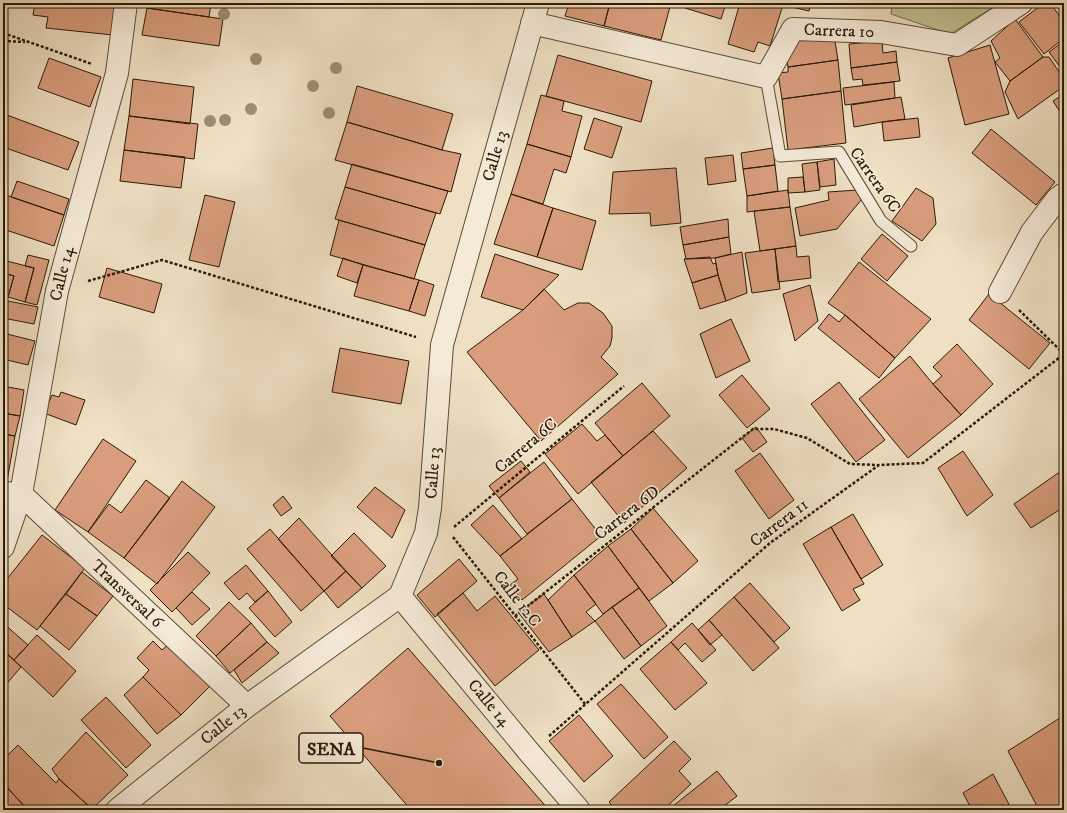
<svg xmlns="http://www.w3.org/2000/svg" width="1067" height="813" viewBox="0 0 1067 813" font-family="'IM FELL DW Pica',serif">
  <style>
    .green { fill: #c0c08f; stroke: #766e4a }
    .building { fill: #d99d7d; stroke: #2b1b05 }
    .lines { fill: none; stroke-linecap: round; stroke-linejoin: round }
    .service-casing { stroke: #5c4c34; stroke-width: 13 }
    .minor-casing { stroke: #5c4c34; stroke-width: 24 }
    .path { stroke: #2b1b05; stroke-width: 2.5; stroke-dasharray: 3 2; stroke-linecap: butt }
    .service { stroke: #f5ead8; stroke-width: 11 }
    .minor { stroke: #f5ead8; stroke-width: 22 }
    .tree { fill: #9c8f71 }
    .labels { text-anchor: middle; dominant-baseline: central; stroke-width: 3; stroke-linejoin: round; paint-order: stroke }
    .street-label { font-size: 17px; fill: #2b1b05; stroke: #f5ead8 }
    .leader { fill: none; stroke: #2b1b05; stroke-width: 1.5 }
    .callout-dot { fill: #2b1b05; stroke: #f5ead8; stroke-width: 1.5 }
    .callout { fill: #f5ead8; stroke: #2b1b05; stroke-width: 1.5 }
    .callout-label { font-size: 18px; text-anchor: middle; font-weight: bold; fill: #2b1b05 }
  </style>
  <rect width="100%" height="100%" fill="#efdfc3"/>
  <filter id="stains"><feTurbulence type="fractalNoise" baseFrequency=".005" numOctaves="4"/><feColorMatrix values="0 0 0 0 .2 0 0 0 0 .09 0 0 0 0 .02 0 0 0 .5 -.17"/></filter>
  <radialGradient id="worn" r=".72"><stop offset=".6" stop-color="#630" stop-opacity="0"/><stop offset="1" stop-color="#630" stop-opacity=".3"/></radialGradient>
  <path class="green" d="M892 3H1000L950 34 891 14Z"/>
  <path class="building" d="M35 3H96L117 5 113 35 46 28 48 17 33 15Z
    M147 3H211L209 17 147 8Z
    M569 3H610L604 26 565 16Z
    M610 3H671L661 40 604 26Z
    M687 3H726L721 19 685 8Z
    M740 3H775L783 5 770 46 758 42 754 52 728 44Z
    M783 3H811L809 11 783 5Z
    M1044 3H1050L1064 22V38L1044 54 1019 22Z
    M147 8 223 19 219 46 142 35Z
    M1015 19 1043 57 1010 81 995 62 1000 58 991 41Z
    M834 35 838 60 788 67 784 42Z
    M882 41 883 53 896 51 897 62 851 68 849 44Z
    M1064 41V71H1063L1049 52Z
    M990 45 1009 114 965 125 948 58Z
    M558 55 652 81 641 122 546 96Z
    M1043 57H1049L1064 79V86L1018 119 1005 92 1010 81Z
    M49 58 101 77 90 107 38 88Z
    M838 60 841 91 782 99 778 73 788 72V67Z
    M897 62 900 81 863 85 862 79 853 80 851 68Z
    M133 79 194 87 190 124 129 116Z
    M894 82 895 98 845 105 843 88Z
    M357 86 453 114 442 150 347 122Z
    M841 91 846 143 788 150 782 99Z
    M1064 94V118L1053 101Z
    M541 95 564 101 562 111 582 116 571 157 527 144Z
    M901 97 905 119 882 122 854 127 851 105Z
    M7 115 79 142 68 170 3 147V125Z
    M129 116 198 124 194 159 124 150Z
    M594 118 622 127 612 158 584 149Z
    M918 118 920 137 884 141 882 122Z
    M347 122 442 150 461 154 451 192 335 160Z
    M991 129 1055 182 1036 205 972 153Z
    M527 144 571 157 566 173 554 169 543 204 511 194Z
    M773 148 775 165 743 169 741 153Z
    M124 150 185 157 181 188 120 181Z
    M733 155 736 181 708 185 705 158Z
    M834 159 836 185 820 187 817 162Z
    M817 162 820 190 805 192 802 164Z
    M352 164 448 191 440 214 345 187Z
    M775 165 778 191 747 196 743 169Z
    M676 168 681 223 651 226 650 213 609 214 613 172Z
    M803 177 805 192 788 193V178Z
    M17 181 69 199 64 215 11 197Z
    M345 187 436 213 425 245 335 219Z
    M916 188 933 198 936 224 922 241 892 221Z
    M788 190 790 207 747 212V196Z
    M858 190 862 199 837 229 800 236 795 208 829 200 828 192Z
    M3 194 64 215 54 246 3 229Z
    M511 194 553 208 537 257 494 244Z
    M205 195 235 202 219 267 189 260Z
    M790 207 796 246 760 251 754 211Z
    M553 208 596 221 582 270 537 257Z
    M728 219 729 237 683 245 680 227Z
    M339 220 425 245 414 279 330 255Z
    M882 234 908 256 887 281 861 259Z
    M729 237 731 254 715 258 686 259 683 245Z
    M796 246 797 257 809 256 811 278 778 282 775 249Z
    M775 249 780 289 752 293 745 253Z
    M742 252 747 293 726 301 718 275 715 258Z
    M495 254 559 275 523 310 481 297Z
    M28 255 49 260 37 305 25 302 34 268 25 266Z
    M710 257 713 264 716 263 718 275 692 283 684 259Z
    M343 258 363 265 357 283 337 276Z
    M3 260 34 268 25 302 8 297 14 276 3 273Z
    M859 262 931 319 895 358 845 315 828 303Z
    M363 265 419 280 409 311 354 296Z
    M107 268 162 284 154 313 99 297Z
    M3 273 14 276 8 297 3 296Z
    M718 275 726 301 700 309 692 283Z
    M419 280 434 285 425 316 409 311Z
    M810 285 818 321 795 341 783 294Z
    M544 289 564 310 578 303H589L603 313 612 326V338L610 346 601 357 618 374 541 441 467 352 523 310Z
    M989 294 1050 343 1029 369 969 320Z
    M3 300 38 307 34 324 3 318Z
    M829 314 839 322 845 315 895 358 879 378 818 328Z
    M731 319 750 361 716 378 700 334Z
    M3 333 35 341 28 365 3 359Z
    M957 344 993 384 961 415 933 384 942 376 933 367Z
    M340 348 409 361 401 404 332 392Z
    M910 356 933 384 961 415 908 458 859 399Z
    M742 375 770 409 747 428 719 395Z
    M839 382 885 440 856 462 811 404Z
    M642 383 670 416 623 456 595 423Z
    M3 386 24 390 20 416 3 413Z
    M61 392 85 400 76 425 44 413 52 395 59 397Z
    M3 413 20 416 15 436 3 434Z
    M582 424 597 441 605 435 623 456 578 494 545 454Z
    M756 427 767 442 753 452 742 438Z
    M653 431 687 468 624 523 591 482Z
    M3 434 15 436 7 481 3 480Z
    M103 439 136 461 88 532 55 510Z
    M963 451 993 495 967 516 938 468Z
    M760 453 794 500 769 519 735 471Z
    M521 461 530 472 499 498 489 486Z
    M544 462 572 499 527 534 499 498Z
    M1061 471 1064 476V507L1031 528 1014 504Z
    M146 480 170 498 124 558 88 532 109 504 121 513Z
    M182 481 215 507 157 584 124 558Z
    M375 487 405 510 392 538 357 507Z
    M283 496 292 508 281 516 273 505Z
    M572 499 601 536 522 600 510 585 518 579 500 556Z
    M493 505 522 539 500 556 471 525Z
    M653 508 698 561 673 583 631 529Z
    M853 514 883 565 861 579 831 527Z
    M299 518 346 571 324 591 278 539Z
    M831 527 864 584 853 589 860 600 842 611 803 544Z
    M270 529 324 591 301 611 247 549Z
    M631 529 673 583 649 601 608 546Z
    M354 533 386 566 362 588 331 556Z
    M42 535 85 568 37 630 3 604V584Z
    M608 546 639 588 603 614 574 575Z
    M188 552 210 573 172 612 150 590Z
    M459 559 477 581 435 617 417 595Z
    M246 565 268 591 255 602 247 593 239 600 224 583Z
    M346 571 362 588 338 608 324 591Z
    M82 572 113 596 97 616 66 594Z
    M574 575 596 604 586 612 595 621 572 637 548 600Z
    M750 583 790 628 774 642 734 597Z
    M639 588 667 626 641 646 612 607Z
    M268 591 292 622 275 637 249 608Z
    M192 592 210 609 192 625 176 608Z
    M463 593 477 611 495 596 539 650 495 686 437 614Z
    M66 594 97 616 69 650 40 626Z
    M544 594 572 637 549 652 518 612Z
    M734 597 779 648 753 671 709 620Z
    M229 602 251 623 216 656 196 636Z
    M612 607 641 646 624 659 595 621Z
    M709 620 722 635 710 645 698 630Z
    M3 623 28 645 14 660 3 650Z
    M251 623 267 642 230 673 216 656Z
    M692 623 716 650 702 662 685 643 678 650 671 642Z
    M37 635 76 671 53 697 14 660Z
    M153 641 162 650 170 643 211 685 181 715 143 677 149 670 137 658Z
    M267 642 279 653 242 683 234 670Z
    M671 642 707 683 675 710 640 669Z
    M408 648 549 810H411L330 716Z
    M3 650 21 667 3 688Z
    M143 677 181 715 157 734 124 695Z
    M621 684 668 737 644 759 597 704Z
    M106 697 151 745 126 768 81 720Z
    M579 715 613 756 584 782 549 741Z
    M1063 716 1064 719V804L1054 810H1039L1008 751Z
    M86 732 128 775 92 809 59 779 52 769Z
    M674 741 691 759 679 771 691 784 663 810H616L609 802Z
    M18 745 56 783 59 779 92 809 90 810H28L3 783V760Z
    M717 771 737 796 719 810H668Z
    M993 774 1012 810H972L963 793Z
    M3 783 28 810H3Z"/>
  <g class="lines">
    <defs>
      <path id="service" d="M766 77 780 156 839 152 881 221 911 246"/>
      <path id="minor" d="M532 23 766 77 793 29 881 32 957 45 1021 3
        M1000 292 1032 232 1057 199 1064 194
        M3 493 21 494 247 706
        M3 547 21 494 57 291 117 73 126 3
        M400 596 529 752 579 810
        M117 810 247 706 400 596 426 533 430 508 442 345 538 3"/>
    </defs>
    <use href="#service" class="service-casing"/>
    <use href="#minor" class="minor-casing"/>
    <path class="path" d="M3 33 92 64
      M3 41 25 42
      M88 281 162 260 416 337
      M1019 310 1064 354
      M454 527 624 386
      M453 537 585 704
      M515 616 753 429H774L807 438 850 464 878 465
      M549 736 770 543 879 465 923 463 1064 354"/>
    <use href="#service" class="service"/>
    <use href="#minor" class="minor"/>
  </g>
  <g class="tree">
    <circle cx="224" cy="14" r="6"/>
    <circle cx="256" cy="59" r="6"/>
    <circle cx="336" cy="68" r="6"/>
    <circle cx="313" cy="86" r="6"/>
    <circle cx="251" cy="109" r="6"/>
    <circle cx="329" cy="113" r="6"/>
    <circle cx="225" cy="120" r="6"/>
    <circle cx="210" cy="121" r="6"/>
  </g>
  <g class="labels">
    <g class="street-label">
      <text transform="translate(839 31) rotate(2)">Carrera 10</text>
      <text transform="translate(495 156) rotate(-74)">Calle 13</text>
      <text transform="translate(875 180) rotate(55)">Carrera 6C</text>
      <text transform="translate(62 274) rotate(-76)">Calle 14</text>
      <text transform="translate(526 446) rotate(-40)">Carrera 6C</text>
      <text transform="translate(433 473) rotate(-86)">Calle 13</text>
      <text transform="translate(627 513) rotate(-38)">Carrera 6D</text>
      <text transform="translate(779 523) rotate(-37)">Carrera 11</text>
      <text transform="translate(127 594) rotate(43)">Transversal 6</text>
      <text transform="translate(517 599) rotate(52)">Calle 12C</text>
      <text transform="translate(489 703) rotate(50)">Calle 14</text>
      <text transform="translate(223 725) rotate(-39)">Calle 13</text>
    </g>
  </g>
  <path class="leader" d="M439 763L363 748"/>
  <circle class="callout-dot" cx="439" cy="763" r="4"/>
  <rect class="callout" x="299" y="733" width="64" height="30" rx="4"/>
  <g class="callout-label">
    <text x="331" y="755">SENA</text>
  </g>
  <rect width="1067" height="813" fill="none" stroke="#efdfc3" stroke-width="16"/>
  <rect x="4" y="4" width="1059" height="805" fill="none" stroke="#2b1b05" stroke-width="2"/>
  <rect x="8" y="8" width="1051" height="797" fill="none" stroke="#2b1b05"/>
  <rect width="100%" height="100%" filter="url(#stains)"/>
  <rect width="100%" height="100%" fill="url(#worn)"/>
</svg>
